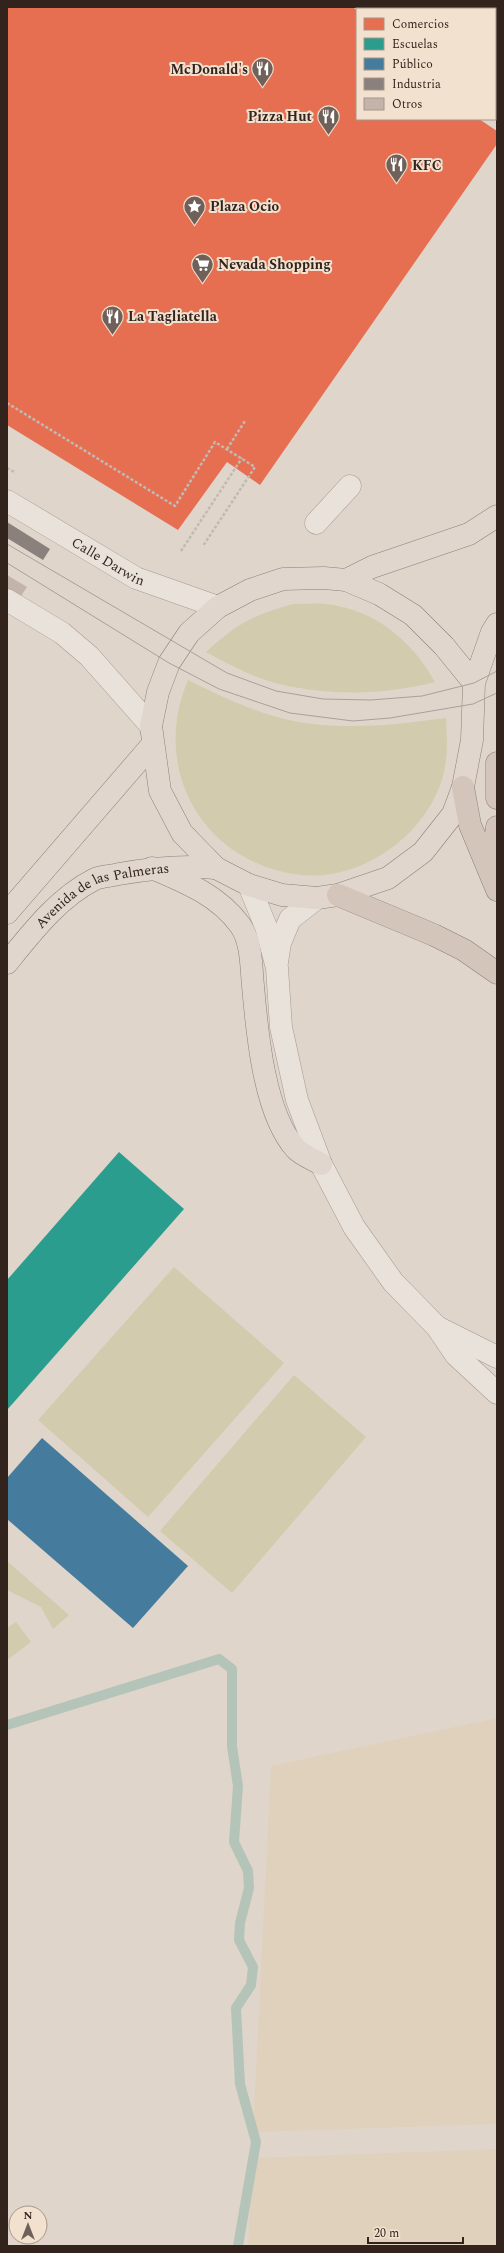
<svg xmlns="http://www.w3.org/2000/svg" width="504" height="2253" viewBox="0 0 504 2253" font-family="Spectral,serif">
  <style>
    .farmland { fill: #dfd1bb }
    .green { fill: #d2cbad }
    .shops { fill: #e76f51 }
    .schools { fill: #2a9d8f }
    .public { fill: #457b9d }
    .industry { fill: #8a817c }
    .lines { fill: none; stroke-linecap: round; stroke-linejoin: round }
    .stream { stroke: #b5c4b8; stroke-width: 10 }
    .building { fill: #c3b3ab }
    .minor-casing { stroke: #a59b93; stroke-width: 23 }
    .major-casing { stroke: #8a817a; stroke-width: 23 }
    .highway-casing { stroke: #8a817a; stroke-width: 23 }
    .path { stroke: #c1b9b2; stroke-width: 2.5; stroke-dasharray: 3 2; stroke-linecap: butt }
    .minor { stroke: #e8e2da; stroke-width: 22 }
    .major { stroke: #e0d6cd; stroke-width: 22 }
    .highway { stroke: #d3c5ba; stroke-width: 22 }
    .tram { stroke: #a8a19b; stroke-width: 1 }
    .labels { text-anchor: middle; dominant-baseline: central; stroke-width: 4; stroke-linejoin: round; paint-order: stroke }
    .poi-label { font-size: 14px; font-weight: bold; fill: #32231d; stroke: #f2e1cf; text-anchor: start }
    .street-label { font-size: 14px; fill: #32231d; stroke: #f2e1cf }
  </style>
  <rect width="100%" height="100%" fill="#e0d5ca"/>
  <path class="farmland" d="M497 1718V2124L253 2132 271 1766Z
    M497 2149V2246H248L252 2158Z"/>
  <path class="green" d="M293 604C304 604 316 603 327 604 376 610 412 641 435 682 384 695 331 696 279 684 253 678 229 664 206 652 238 623 251 616 293 604Z
    M188 680C226 699 269 719 312 724 357 729 401 724 446 718 447 736 448 754 444 772 429 835 359 885 294 874 200 859 151 767 188 680Z
    M174 1267 284 1363 148 1517 38 1420Z
    M294 1375 366 1437 232 1593 160 1531Z
    M7 1561 69 1615 53 1629 41 1607 7 1590Z
    M16 1622 31 1642 7 1660V1628Z"/>
  <path class="shops" d="M7 7H353L357 11V119H479L497 131V144L260 485 227 462 178 530 7 425Z"/>
  <path class="schools" d="M119 1152 184 1209 7 1410V1280Z"/>
  <path class="public" d="M42 1438 188 1566 133 1628 7 1519V1478Z"/>
  <path class="industry" d="M7 522 50 549 43 560 7 538Z"/>
  <g class="lines">
    <path class="stream" d="M7 1725 219 1659 232 1669V1746L238 1786 234 1842 248 1871 249 1888 240 1923 239 1940 253 1967 251 1985 236 2008 240 2084 256 2142 238 2246"/>
  </g>
  <path class="building" d="M7 575 27 587 19 599 7 591Z"/>
  <g class="lines">
    <defs>
      <g id="minor">
        <path id="s1" d="M7 501 136 578 218 607"/>
        <path d="M316 523 350 486"/>
        <path d="M7 600 62 633 89 656 151 726"/>
        <path d="M249 885 266 927 277 968 281 1027 297 1100 321 1164 354 1227 393 1282 437 1327 456 1355 497 1393"/>
        <path d="M277 962 280 943 290 919 317 898"/>
        <path d="M439 1328 497 1357"/>
      </g>
      <g id="major">
        <path d="M346 580 372 567 469 534 497 516"/>
        <path d="M474 683 444 646 413 615 379 594 346 580 324 578 283 579 250 590 218 607 189 633 169 663 158 692 151 726 160 791 182 833 216 868 249 885 282 895 317 898 338 895 388 878 423 852 453 814 463 787 472 740 474 683 492 632 497 624"/>
        <path d="M152 868C185 882 218 895 240 925 252 942 251 966 253 986 257 1032 264 1114 296 1149 302 1155 314 1160 321 1164"/>
        <path d="M7 913 152 745"/>
        <path id="s2" d="M7 963C32 932 59 897 95 879 102 876 112 876 119 874 152 868 183 865 216 868"/>
      </g>
      <path id="highway" d="M497 763V798
        M463 787 470 825 497 890
        M491 874 497 827
        M338 895 434 935 464 950 497 973"/>
    </defs>
    <use href="#minor" class="minor-casing"/>
    <use href="#major" class="major-casing"/>
    <use href="#highway" class="highway-casing"/>
    <path class="path" d="M7 403 175 506 215 442 255 467 203 546
      M227 449 245 421
      M7 468 16 473
      M181 551 242 458"/>
    <use href="#minor" class="minor"/>
    <use href="#major" class="major"/>
    <use href="#highway" class="highway"/>
    <path class="tram" d="M7 544 227 673 276 691 323 699 371 700 422 696 474 683 497 671
      M7 563 169 663 219 689 290 713 353 721 390 718 473 704 497 693"/>
  </g>
  <defs>
    <symbol id="restaurant-pin" viewBox="-11 -11 22 30"><path d="M0 17L-7.5 6A9.5 9.5 0 1 1 7.5 6Z" fill="#6f615a" stroke="#f2e1cf"/><path d="M-5-6h1v4h1v-4h1v4h1v-4h1v5L-1.5 .5V6h-2V.5L-5-1ZM5-6V6H3V1.5H1.5Q1.5-4 5-6Z" fill="#fff"/></symbol>
    <symbol id="sight-pin" viewBox="-11 -11 22 30"><path d="M0 17L-7.5 6A9.5 9.5 0 1 1 7.5 6Z" fill="#6f615a" stroke="#f2e1cf"/><path d="M0-6L1.8-2.2L6-1.7L2.9 1.2L3.7 5.4L0 3.3L-3.7 5.4L-2.9 1.2L-6-1.7L-1.8-2.2Z" fill="#fff"/></symbol>
    <symbol id="supermarket-pin" viewBox="-11 -11 22 30"><path d="M0 17L-7.5 6A9.5 9.5 0 1 1 7.5 6Z" fill="#6f615a" stroke="#f2e1cf"/><path d="M-6-5.5h2.5l.6 2H6L4.5 2H-2.5L-4.4-4H-6ZM-1.5 3.2a1.3 1.3 0 1 0 .1 0ZM3 3.2a1.3 1.3 0 1 0 .1 0Z" fill="#fff"/></symbol>
  </defs>
  <g fill-rule="evenodd">
    <use href="#restaurant-pin" x="250" y="56" width="25" height="34"/>
    <use href="#restaurant-pin" x="316" y="104" width="25" height="34"/>
    <use href="#restaurant-pin" x="384" y="152" width="25" height="34"/>
    <use href="#sight-pin" x="182" y="194" width="25" height="34"/>
    <use href="#supermarket-pin" x="190" y="252" width="25" height="34"/>
    <use href="#restaurant-pin" x="100" y="304" width="25" height="34"/>
  </g>
  <g class="labels">
    <g class="poi-label">
      <text x="248" y="69" text-anchor="end">McDonald's</text>
      <text x="312" y="116" text-anchor="end">Pizza Hut</text>
      <text x="412" y="165">KFC</text>
      <text x="210" y="206">Plaza Ocio</text>
      <text x="218" y="264">Nevada Shopping</text>
      <text x="128" y="316">La Tagliatella</text>
    </g>
    <g class="street-label">
      <text stroke="none"><textPath href="#s1" startOffset="118">Calle Darwin</textPath></text>
      <text stroke="none"><textPath href="#s2" startOffset="123">Avenida de las Palmeras</textPath></text>
    </g>
  </g>
  <rect width="504" height="2253" fill="none" stroke="#32231d" stroke-width="16"/>
  <rect x="356" y="8" width="140" height="112" fill="#f2e1cf" stroke="#a59588"/>
  <rect x="364" y="18" width="20" height="12" fill="#e76f51" stroke="#a59588"/>
  <text x="392" y="28" font-size="12" fill="#32231d">Comercios</text>
  <rect x="364" y="38" width="20" height="12" fill="#2a9d8f" stroke="#a59588"/>
  <text x="392" y="48" font-size="12" fill="#32231d">Escuelas</text>
  <rect x="364" y="58" width="20" height="12" fill="#457b9d" stroke="#a59588"/>
  <text x="392" y="68" font-size="12" fill="#32231d">Público</text>
  <rect x="364" y="78" width="20" height="12" fill="#8a817c" stroke="#a59588"/>
  <text x="392" y="88" font-size="12" fill="#32231d">Industria</text>
  <rect x="364" y="98" width="20" height="12" fill="#c3b3ab" stroke="#a59588"/>
  <text x="392" y="108" font-size="12" fill="#32231d">Otros</text>
  <g transform="translate(28 2225)"><circle r="19" fill="#f2e1cf" stroke="#a59588"/>
  <path d="M0-3L7 15L0 10L-7 15Z" fill="#6f615a"/>
  <text y="-6" font-size="11" font-weight="bold" text-anchor="middle" fill="#32231d">N</text>
  </g>
  <path d="M368 2237v6h95v-6" fill="none" stroke="#32231d" stroke-width="2"/>
  <text x="374" y="2237" font-size="12" fill="#32231d" stroke="#f2e1cf" stroke-width="3" paint-order="stroke">20 m</text>
</svg>
